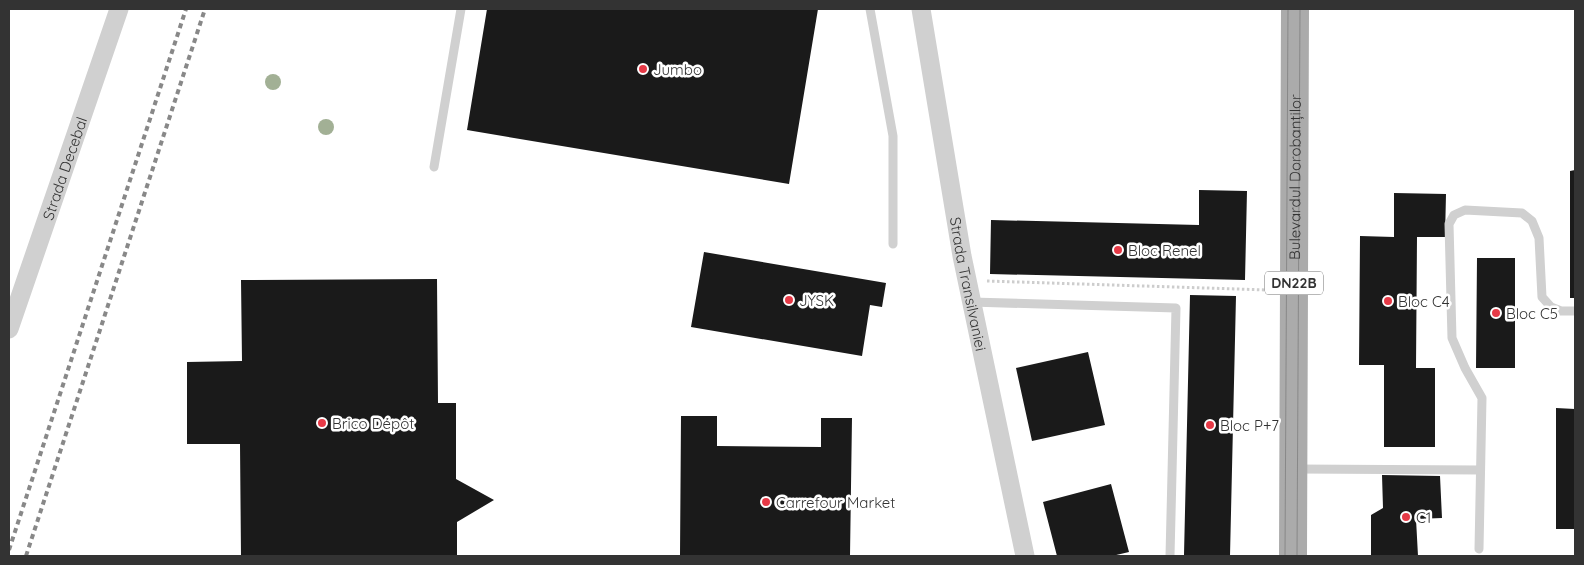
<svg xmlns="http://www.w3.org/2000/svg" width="1584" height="565" viewBox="0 0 1584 565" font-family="Quicksand,sans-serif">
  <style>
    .building { fill: #1a1a1a }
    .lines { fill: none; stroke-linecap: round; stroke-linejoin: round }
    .path { stroke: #cdcdcd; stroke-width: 3; stroke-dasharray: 2.5 2.5; stroke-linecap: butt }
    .lane { stroke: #d0d0d0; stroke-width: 9 }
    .street { stroke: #d0d0d0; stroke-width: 19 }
    .primary { stroke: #ababab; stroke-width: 28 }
    .tram { stroke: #888; stroke-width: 1 }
    .rail { stroke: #888; stroke-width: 4; stroke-dasharray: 5 4; stroke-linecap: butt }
    .tree { fill: #a2b095 }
    .poi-dot { fill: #e63946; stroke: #fff; stroke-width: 2 }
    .labels { text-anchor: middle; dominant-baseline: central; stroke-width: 5; stroke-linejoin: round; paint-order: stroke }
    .shield { fill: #fff; stroke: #707070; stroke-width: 1 }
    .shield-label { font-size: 14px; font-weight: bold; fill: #333 }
    .poi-label { font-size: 15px; fill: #333; stroke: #fff; text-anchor: start }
    .street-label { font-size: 15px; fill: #333; stroke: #fff }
  </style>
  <rect width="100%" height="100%" fill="#fff"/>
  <path class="building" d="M487 9H818L789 184 467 130Z
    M1575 170V298H1570V171Z
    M1199 190 1247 191 1245 280 990 274 991 220 1199 225Z
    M1394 193 1446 194 1445 237H1417L1416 368H1435V447H1384V365H1359L1360 236 1394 237Z
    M704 252 886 283 882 307 870 305 862 356 691 327Z
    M1477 258H1515V368H1476Z
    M437 279 438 403H456V479L494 500 457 522V556H241L240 444H187V362L242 361 241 280Z
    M1190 295 1236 296 1230 556 1184 555Z
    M1088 352 1105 425 1032 441 1016 368Z
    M1556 408 1575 409V529H1556Z
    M681 416H717V446L821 447V418H852L850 556H680Z
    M1382 475 1440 476 1442 518 1416 519 1418 556H1371V515L1383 508Z
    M1111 484 1129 552 1112 556H1057L1043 502Z"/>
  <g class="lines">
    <path class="path" d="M987 281 1268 290"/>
    <path class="lane" d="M870 9 893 136V244
      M434 167 461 9
      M971 302 1176 308 1170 556
      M1296 469 1480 470
      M1479 549 1482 398 1465 368 1452 338 1449 224 1454 215 1465 210 1522 213 1532 221 1539 238 1542 297 1551 307 1561 311H1575"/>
    <g class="street">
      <path id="s1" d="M921 9 962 256 1025 556"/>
      <path id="s2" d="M9 329 119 9"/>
    </g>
    <path class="primary" id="s3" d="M1293 556 1295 9"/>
    <path class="tram" d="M1285 556 1288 9
      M1297 556 1300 9"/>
    <path class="rail" d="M9 550 186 9
      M26 556 205 9"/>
  </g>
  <g class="tree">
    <circle cx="273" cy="82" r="8"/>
    <circle cx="326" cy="127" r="8"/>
  </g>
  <g class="poi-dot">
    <circle cx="643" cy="69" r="5"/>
    <circle cx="1118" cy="250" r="5"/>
    <circle cx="789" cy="300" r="5"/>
    <circle cx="1388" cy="301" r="5"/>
    <circle cx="1496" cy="313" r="5"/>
    <circle cx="322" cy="423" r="5"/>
    <circle cx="1210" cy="425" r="5"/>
    <circle cx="766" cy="502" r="5"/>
    <circle cx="1406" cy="517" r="5"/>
  </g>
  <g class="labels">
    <rect class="shield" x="1265" y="271.5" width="58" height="23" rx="4"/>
    <g class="shield-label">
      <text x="1294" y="283">DN22B</text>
    </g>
    <g class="poi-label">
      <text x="653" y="69">Jumbo</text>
      <text x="1128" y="250">Bloc Renel</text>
      <text x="799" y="300">JYSK</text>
      <text x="1398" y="301">Bloc C4</text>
      <text x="1506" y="313">Bloc C5</text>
      <text x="332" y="423">Brico Dépôt</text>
      <text x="1220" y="425">Bloc P+7</text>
      <text x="776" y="502">Carrefour Market</text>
      <text x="1416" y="517">C1</text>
    </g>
    <g class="street-label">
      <text stroke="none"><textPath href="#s2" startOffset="170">Strada Decebal</textPath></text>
      <text stroke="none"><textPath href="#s3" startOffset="379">Bulevardul Dorobanților</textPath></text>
      <text stroke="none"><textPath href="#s1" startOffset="279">Strada Transilvaniei</textPath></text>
    </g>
  </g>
  <rect width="1584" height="565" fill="none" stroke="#333333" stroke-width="20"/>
</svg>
